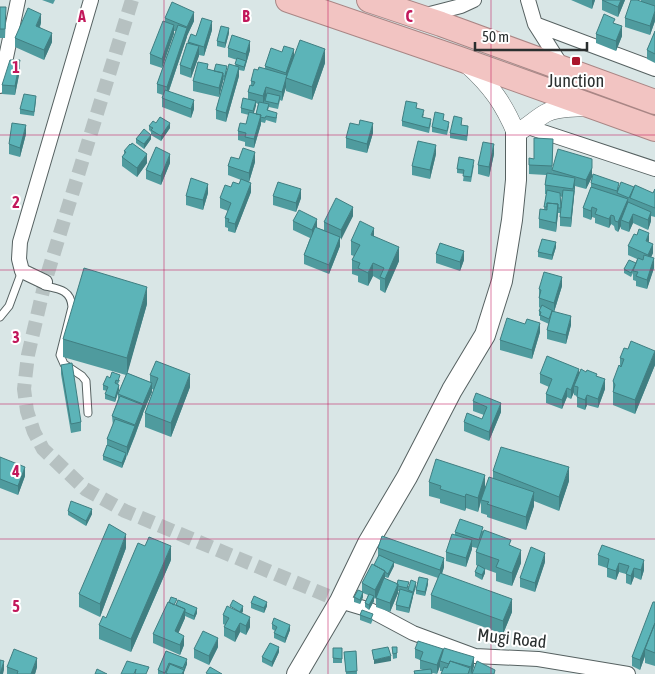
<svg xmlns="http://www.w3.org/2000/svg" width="655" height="674" viewBox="0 0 655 674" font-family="'Asap Condensed',sans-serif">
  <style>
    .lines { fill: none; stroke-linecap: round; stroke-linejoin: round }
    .minor-tunnel { stroke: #b6c1c1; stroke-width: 14; stroke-dasharray: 14 7; stroke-linecap: butt }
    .service-casing { stroke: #566161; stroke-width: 9 }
    .minor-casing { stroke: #566161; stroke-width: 16 }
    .tertiary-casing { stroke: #566161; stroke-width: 19 }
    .secondary-casing { stroke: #566161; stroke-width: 22 }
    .trunk-casing { stroke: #a98685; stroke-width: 26 }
    .service { stroke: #fff; stroke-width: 7 }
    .minor { stroke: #fff; stroke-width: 14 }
    .tertiary { stroke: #fff; stroke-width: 18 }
    .secondary { stroke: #fff; stroke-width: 20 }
    .trunk { stroke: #f2c4c2; stroke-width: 24 }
    .wall { fill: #4f9b9e; fill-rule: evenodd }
    .shaded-wall { fill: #407e81 }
    .building { fill: #5cb4b8; stroke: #407e81 }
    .grid { fill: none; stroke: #c2185b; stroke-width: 1; stroke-opacity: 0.55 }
    .poi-dot { fill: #aa152b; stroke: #fff; stroke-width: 2 }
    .labels { text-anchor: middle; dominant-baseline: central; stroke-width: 4; stroke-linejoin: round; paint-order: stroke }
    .poi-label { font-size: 18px; fill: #2a2f2f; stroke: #fff }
    .street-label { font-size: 18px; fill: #2a2f2f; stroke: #fff }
    .grid-label { font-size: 16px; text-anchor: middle; font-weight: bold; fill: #c2185b; stroke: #fff; stroke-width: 4; stroke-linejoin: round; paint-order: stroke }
  </style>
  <rect width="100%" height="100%" fill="#d9e6e6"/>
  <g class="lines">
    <path class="minor-tunnel" d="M132 0 45 282 28 355 24 389 27 411 34 432 43 449 85 489 125 511 340 601"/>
    <defs>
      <path id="service" d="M45 286C59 289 71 290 72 307L60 355 64 364 82 376 86 381 88 413
        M0 317 9 306 22 271"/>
      <path id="minor" d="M528 0 535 24 563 68
        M426 15 461 6 474 0
        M535 24 655 69
        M0 86 18 0
        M528 127 655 169
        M45 282 22 271 19 259 20 242 91 0
        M340 601 370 610 413 633 475 656 538 659 628 674"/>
      <path id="tertiary" d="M468 65C491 86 504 104 516 133 527 128 535 119 546 113 557 107 573 108 586 107"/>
      <path id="secondary" d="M297 674 340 601 368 543 407 477 452 390 485 335 502 281 512 220 516 180V133"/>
      <path id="trunk" d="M288 0 460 59 655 129
        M369 0 441 24 655 102"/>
    </defs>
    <use href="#service" class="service-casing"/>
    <use href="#minor" class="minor-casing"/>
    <use href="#tertiary" class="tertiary-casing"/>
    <use href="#secondary" class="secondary-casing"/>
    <use href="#trunk" class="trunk-casing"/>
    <use href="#service" class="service"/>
    <use href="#minor" class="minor"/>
    <use href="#tertiary" class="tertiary"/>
    <use href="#secondary" class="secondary"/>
    <use href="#trunk" class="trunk"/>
  </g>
  <path class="wall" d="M42 0H55L53 4Z
    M571 0H595L592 9Z
    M602 0H625L618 17 602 10Z
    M641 0H655V21L650 35 625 27V18L641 1Z
    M0 7 6 16 5 38H0Z
    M165 18 194 21 187 36 169 91 194 109 191 118 162 107V98L163 95 157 93V84L176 31H174L162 68 150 64V54L165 22Z
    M41 23 40 27 52 42 44 60 15 47V38Z
    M615 24 622 36 616 51 596 43V34Z
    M212 30 204 56 199 55 191 78 180 74V65L188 42 196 36Z
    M655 31V63L647 59V50Z
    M229 33 225 48 217 46V41Z
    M228 48 250 50 244 71 239 70V76L226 122 216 119V110L224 81 223 80 219 97 193 91V81L208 69 214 71H227L235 66 237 60 228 57Z
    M294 57 325 63 312 100 286 91V87L282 101 280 100 278 109 269 107 268 110 277 117 276 123 266 120 265 123 261 122V124L254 148 245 146V142L238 140V131L246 124 249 115 241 113V108L248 99V92L251 85V81L258 70 265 69V66ZM256 103 258 104 256 114 253 113Z
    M20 70 15 95 2 94V85Z
    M36 101 34 116 20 114V109Z
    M417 108 424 114 423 117 431 123 429 133 402 126V121Z
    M444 121 449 126 447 135 432 132V127Z
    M462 122 461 125 468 131 467 141 450 138V133Z
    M156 123 170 128 161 141 151 135V132L149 130V126Z
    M373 133 367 153 346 148V138Z
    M26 134 20 157 9 154V144Z
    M136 139H151L144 149 136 143Z
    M553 139 552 174V170L592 168V177L586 189 575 186 571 227 560 226V217L562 197 560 196 561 213H558L556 232 539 228V219L544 209 546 194H545V185L546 175 529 174V158L534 159Z
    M124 151 147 163 137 177 122 166V157L124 154Z
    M436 154 430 179 412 175V166Z
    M494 154 489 177 478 174V165Z
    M239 159 255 162 249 182 251 192 235 233 228 231V228L225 227V218L228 211 220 208V198L231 187 239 184 241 180 228 175V166Z
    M170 163 161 185 146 179V170Z
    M474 165 471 182 463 181 464 174 457 173V169Z
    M591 183 619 187H634L653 193 655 189V217L651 216V221L648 230 633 223 629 232 621 229V226L618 232 615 230 614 226 611 224 609 228 595 223V218L592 217 591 220 583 217V208L591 187Z
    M208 193 203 210 186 205V196Z
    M273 196 301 198 296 212 273 205Z
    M353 216 340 239V246L329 274 304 264V255L310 238 293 230V221L324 230V222Z
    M374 237 399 261 385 293 380 290V280L373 276 368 286 358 282V276L352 274V260L354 256 351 255V241Z
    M649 242 653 253 651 257 654 268 647 289 636 286V281L633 280V273L631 277 624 273V269L636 263 637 259 628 255V246Z
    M556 247 552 260 538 257V252Z
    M436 254 464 260 460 271 436 263Z
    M562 286 554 312 571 325 566 344 547 339V330L549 324 540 320V316H539V311L540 308 539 307V289Z
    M147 304 127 373 150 382V375L190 387 171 437 145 427V413L154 390 152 389V392L143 413 135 436 122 468 103 460V456L107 445V439L113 426 112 416 118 399V394L126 375 63 357V339Z
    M525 324 540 332 532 359 500 350V340Z
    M620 358 655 365 635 414 613 405V381L620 366Z
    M61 365 81 422V431L71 433 61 374Z
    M586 372 597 377 605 389 598 408 587 405 585 410 577 407V396L574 395V392L571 399 567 397 562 409 546 403V394L549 387 540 383V374L579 373Z
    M110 378 120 380 118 384 119 390 115 402 105 399V394L107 391 103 390V385Z
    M473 401 501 412 489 441 464 431V422L482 419 484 415 473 411Z
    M0 457 25 476 18 495 0 488Z
    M493 471 569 481 559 511 534 501V506L526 530 487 517V515L481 513V502L478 512 466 508 465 511 440 503V499L429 496V482L485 487 493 478Z
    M68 511 92 514 86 526 68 515Z
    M483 531 511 546 521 563 512 586 496 581V573L485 569V573L482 580 475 576V572L478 566 476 565V552L477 548 472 547V549L466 567 446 561V552L455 535V532Z
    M126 548 100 617 79 607V594Z
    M378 548 444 567 442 574 512 612 503 634 431 608V595L438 578 394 563V566L388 578 385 577V579L397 584 409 586 408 591V590L416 586 413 596 409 613 396 610V605L399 591H398V593L390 612 376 607V597L375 599 374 598V601L369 610 365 607V603L368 595 363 593V597L360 604 354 602V597L362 592V583L374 565 378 557Z
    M598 555 644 570 641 580 634 577 631 585 626 583V574L619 572 616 580 607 577V568L598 565Z
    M171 560 131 652 99 639V625L106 618Z
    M545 562 535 592 520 587V578Z
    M428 584 425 596 416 594V590Z
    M655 602V666L645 663V656L640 670 632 666V657Z
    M177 603 197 613 194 620 185 616V618L178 633 184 645 180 655 153 643V634Z
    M251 603 267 606 264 613 251 608Z
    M243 611 242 613 250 627 246 635 240 632 235 642 224 636V627L225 625 223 624V615Z
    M360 615 373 619 371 624 360 620Z
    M272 624 290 630 285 643 274 638V633L275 631 272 629Z
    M218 647 209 665 194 658V649Z
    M392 647 397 653V658L393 659Z
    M333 648H342V663H333Z
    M415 649 443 653 474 666 473 670 495 674H441L442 671H440V666L437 674 432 673V674H414V671L423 670 420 669V660L415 658Z
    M166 651 187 664 184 672V674H158V670Z
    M356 651 357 674H346L344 652Z
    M279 652 272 667 262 662V657Z
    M7 667H37L35 674H7Z"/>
  <path class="shaded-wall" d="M592 0H595L592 9Z
    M621 0H625L618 17V7Z
    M655 11V21L650 35V26Z
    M194 12V21L187 36V27Z
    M41 14V23L36 35V26Z
    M212 21V30L204 56V47Z
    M174 25V34L162 68V59Z
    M622 26V36L616 51V41Z
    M187 28V37L167 96V87Z
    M229 28V33L225 48V43Z
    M52 33V42L44 60V50Z
    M250 41V50L244 71V67L246 62V54Z
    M199 46V56L191 78V69Z
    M294 49V58L286 78V87L282 101V92L286 77V73Z
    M325 49V63L312 100V87Z
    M20 60V70L15 95V86Z
    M239 67V76L226 122V113Z
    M223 73V82L219 97V88Z
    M266 87V96L263 105V96Z
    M194 100V109L191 118V109Z
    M256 101V106L253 116V111Z
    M261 115V124L254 148V139Z
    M170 123V128L161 141V136Z
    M373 123V133L367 153V144Z
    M26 125V134L20 157V148Z
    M151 135V139L144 149V144Z
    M494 144V154L489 177V167Z
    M436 145V154L430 179V170Z
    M255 152V162L249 182V173Z
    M147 154V163L137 177V168Z
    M170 154V163L161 185V176Z
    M592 159V177L586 189V180Z
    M575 178V187L571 227V218Z
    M251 183V192L235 233V224Z
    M208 184V193L203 210V200Z
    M301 189V198L296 212V203Z
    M628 199V208L621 220V226L618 232V222Z
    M558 204V214L556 232V223Z
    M353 207V216L341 240V230Z
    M592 207V217L591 220V211Z
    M651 212V221L648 230V220Z
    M633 214V223L629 232V223Z
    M611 215V224L609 228V219Z
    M317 219V228L312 239V230Z
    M374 228V241L371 235Z
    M649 233V242L646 241Z
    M340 237V246L329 274V265Z
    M556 242V247L552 260V255Z
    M653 244V253L648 264V255Z
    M399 247V261L385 293V279Z
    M464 251V260L460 271V262Z
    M654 258V268L647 289V280Z
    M373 263V276L368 286V273Z
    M562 277V286L554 312V303Z
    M147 287V304L127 375V358Z
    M571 316V325L566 344V335Z
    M540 323V332L532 359V350Z
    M655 351V365L635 414V400Z
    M579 369V378L574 386V392L571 399V390Z
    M190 374V387L171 437V423Z
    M605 379V389L598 408V399Z
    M152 383V392L143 413V404Z
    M119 385V390L115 402V398Z
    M567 388V397L562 409V400Z
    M587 395V405L585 410V400Z
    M501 403V412L489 441V432Z
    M143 405V414L127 456V447Z
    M126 453V458L122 468V463Z
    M25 467V476L18 495V486Z
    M569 467V481L559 511V497Z
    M485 475V489L481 500 478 512V498Z
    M534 492V506L526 530V517Z
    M466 494V508L465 511V497Z
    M92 509V514L86 526V521Z
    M126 534V548L100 617V604Z
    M472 540V549L466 567V558Z
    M171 546V560L131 652V639Z
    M521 550V563L512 586V573Z
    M545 553V562L535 592V583Z
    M444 558V567L440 579V570Z
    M644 560V570L641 580V570Z
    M394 562V566L388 578V574Z
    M619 563V572L616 580V571Z
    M634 568V577L631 585V576Z
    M485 569V573L482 580V575Z
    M385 571V580L375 599V590Z
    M428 579V584L425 596V592Z
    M416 582V586L413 596V592Z
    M398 584V593L390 612V603Z
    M363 592V597L360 604V600Z
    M413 593V597L409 613V608Z
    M374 596V601L369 610V605Z
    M512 599V612L503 634V621Z
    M267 602V606L264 613V608Z
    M243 606V611L240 617V612Z
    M197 608V613L194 620V616Z
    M185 609V618L175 641V631Z
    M250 617V627L246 635V626Z
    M240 623V632L235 642V632Z
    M655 623 645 649V656L640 670V660Z
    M290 625V630L285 643V638Z
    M184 636V645L180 655V645Z
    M218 638V647L209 665V656Z
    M279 647V652L272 667V662Z
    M443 649V658L440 661V666L437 674V665Z
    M391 656V661L374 664V660Z
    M474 657V666L471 674V667Z
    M37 658V667L35 674H31Z
    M187 659V664L184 672V674H182Z
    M4 661V670L3 674H0Z"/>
  <path class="building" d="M602 0H621L618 7Z
    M631 0H637L655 6V11L650 26 625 18Z
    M172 2 194 12 187 27 165 18Z
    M0 7H6L5 29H0Z
    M28 8 41 14 36 26 52 33 44 50 15 38Z
    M604 14 615 19 613 23 622 26 616 41 596 34Z
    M202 18 212 21 204 47 188 42 191 34 196 36Z
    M163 21 174 25 162 59 150 54Z
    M178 25 187 28 167 87 157 84Z
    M221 26 229 28 225 43 217 41Z
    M655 31V54L647 50Z
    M232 35 250 41 246 54 228 48Z
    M300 40 325 49 312 87 286 78Z
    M187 43 199 46 191 69 180 65Z
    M284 46 294 49 286 73 265 66 271 48 282 52Z
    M237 58 246 61 244 67 235 64Z
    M10 60H20L15 86 2 85Z
    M198 62 208 64 207 69 223 73 219 88 193 81Z
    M216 64 227 66 225 76H223V73L214 71Z
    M229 64 239 67 226 113 216 110Z
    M259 67 287 75 282 92 266 87 263 96 248 92 250 85 253 86 255 82 251 81 254 69 258 70Z
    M165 90 194 100 191 109 162 98Z
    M267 93 280 96 278 104 265 101Z
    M24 94 36 96 34 112 20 109Z
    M243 98 256 101 253 111 241 108Z
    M406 101 417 103 416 108 424 110 422 117 431 119 429 128 402 121Z
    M259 102 269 104 267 110 277 113 276 118 266 116 265 118 260 117 261 115 256 114Z
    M249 112 261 115 254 139 245 137 246 133 238 131 240 123 246 124Z
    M435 112 444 114 443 120 449 122 447 131 432 127Z
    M454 116 462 118 461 125 468 126 467 136 450 133Z
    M160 117 170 123 161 136 151 130 153 128 149 126 153 121 156 123Z
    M360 120 373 123 367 144 346 138 350 123 359 125Z
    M12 123 26 125 20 148 9 144Z
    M144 129 151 135 144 144 136 139Z
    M534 138 553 139 552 166 529 165V158L534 159Z
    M418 141 436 145 430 170 412 166Z
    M483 142 494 144 489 167 478 165Z
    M132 143 147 154 137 168 122 157 126 152 124 151 130 144 131 145Z
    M156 147 170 154 161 176 146 170Z
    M243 148 255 152 249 173 228 166 231 157 239 159Z
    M558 149 592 159V168L586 180 552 170Z
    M459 157 474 160 471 177 463 176 464 170 457 169Z
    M547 173 575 178 573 189 545 185Z
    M593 174 619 183 617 191 591 183Z
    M191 178 208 184 203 200 186 196Z
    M241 179 251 183 235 224 228 222 229 219 225 218 231 203 220 198 225 185 231 187 233 182 239 184Z
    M278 182 301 189 296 203 273 196Z
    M621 182 634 187 629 198 617 193Z
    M635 185 653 193 655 189V208L630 198Z
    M591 187 628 199 618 222 615 221 614 216 611 215 609 219 595 214 597 209 592 207 591 211 583 208Z
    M547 190 560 193 561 208H558V204L547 203V207H544Z
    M563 190 574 191 571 218 560 217Z
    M336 198 353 207 341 230 324 222Z
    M628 202 651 212 648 220 633 214 629 223 621 220Z
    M547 203 558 204 556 223 539 219 540 209 547 210Z
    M299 210 317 219 312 230 293 221Z
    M360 221 374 228 371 235 399 247 385 279 380 277 384 268 373 263 368 273 358 268 360 263 352 260 360 245 351 241Z
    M315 227 340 237 329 265 304 255Z
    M639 229 649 233 646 241 653 244 648 255 628 246 634 234 637 235Z
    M542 239 556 242 552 255 538 252Z
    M440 243 464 251 460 262 436 254Z
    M644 255 654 258 647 280 636 276 638 272 633 271 638 258 643 260Z
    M629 260 636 263 631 273 624 269Z
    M84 268 147 287 127 358 63 339Z
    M544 272 562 277 554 303 539 298 541 290 539 289Z
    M542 305 553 311H552L549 319 540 315 541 312 539 311Z
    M552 311 571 316 566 335 547 330Z
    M507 318 525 324 527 319 540 323 532 350 500 340Z
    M631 341 655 351 635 400 613 392 615 385 613 381 619 365 621 367 624 359 620 358 624 348 628 349Z
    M547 356 579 369 571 390 567 388 562 400 546 394 552 379 540 374Z
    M156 361 190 374 171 423 145 413 158 378 150 375Z
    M72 363 81 422 71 424 61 365Z
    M581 369 586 372 587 370 597 374 596 376 605 379 598 399 587 395 585 400 577 397 578 387 574 386Z
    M112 372 120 375 118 381 116 380 115 383 119 385 115 398 105 394 108 387 103 385 107 376 110 378Z
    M127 373 152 383 143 404 118 394Z
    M476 393 501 403 489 432 464 422 467 413 482 419 487 407 473 401Z
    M120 396 143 405 135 425 112 416Z
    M115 419 135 426 127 447 107 439Z
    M107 445 126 453 122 463 103 456Z
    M501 447 569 467 559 497 493 471Z
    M0 457 25 467 18 486 0 479Z
    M436 459 485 475 478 498 466 494 465 497 440 489 441 486 429 482Z
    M489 477 534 492 526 517 487 504 489 502 481 500Z
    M71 501 92 509 86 521 68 511Z
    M460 519 483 527 479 540 455 532Z
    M109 524 126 534 100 604 79 594Z
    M484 530 511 540 509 545 521 550 512 573 496 567 499 560 476 552Z
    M452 534 472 540 466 558 446 552Z
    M382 536 444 558 440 570 378 548Z
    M149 537 171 546 131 639 99 625 103 616 106 618 138 543 145 546Z
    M602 545 644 560 641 570 634 568 631 576 626 574 629 566 619 563 616 571 607 568 609 559 598 555Z
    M531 547 545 553 535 583 520 578Z
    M379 555 394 562 388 574 385 572V571L374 565Z
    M372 564 385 571 375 590 362 583Z
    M478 565 485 569 482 575 475 572Z
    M440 573 512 599 503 621 431 595Z
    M419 577 428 579 425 592 416 590Z
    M384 578 398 584 390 603 376 598Z
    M398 580 409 582 407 588 398 586V584L397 585Z
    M411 580 416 582 413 592 408 590Z
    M400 589 413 593 409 608 396 605Z
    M358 590 363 592 360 600 354 597Z
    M369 594 374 596 369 605 365 603Z
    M254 596 267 602 264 608 251 603Z
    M171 597 177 599 174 605 169 602Z
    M178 600 197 608 194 616 185 612V609L176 605Z
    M233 600 243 606 240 612 230 606Z
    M168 602 185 609 175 631 184 636 180 645 153 634Z
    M653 602H655V623L640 660 632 657Z
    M227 606 250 617 246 626 240 623 235 632 224 627 229 618 223 615Z
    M362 610 373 614 371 619 360 615Z
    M274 618 290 625 285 638 274 633 277 627 272 624Z
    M655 623V653L645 649Z
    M203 631 218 638 209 656 194 649Z
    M418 641 443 649 437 665 420 660 423 652 415 649Z
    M270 643 279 647 272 662 262 657Z
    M388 647 391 656 374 660 372 650Z
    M392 647H397V653L393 654Z
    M333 648H342V659L333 658Z
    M444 648 474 657 471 667 450 661 449 664 440 661Z
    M14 649 37 658 31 674H17L18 671 7 667Z
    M166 651 187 659 183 668 169 663 165 673 158 670Z
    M356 651 357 671 346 672 344 652Z
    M0 660 4 661 0 674Z
    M127 661 149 667 146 674H135L136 669 134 674H121Z
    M450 661 470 668 468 674H441L444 667 447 668Z
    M477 661 495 670 494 674H472Z
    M170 664 184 670 182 674H168L166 673Z
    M210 667 222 674H208L206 673Z
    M97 669 107 674H95Z
    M431 669 432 674H415L414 671Z"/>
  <path class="grid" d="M164 0V674M328 0V674M491 0V674M0 135H655M0 270H655M0 404H655M0 539H655"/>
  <rect class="poi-dot" x="571" y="56" width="10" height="10" rx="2.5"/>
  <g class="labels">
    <g class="poi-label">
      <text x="576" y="80">Junction</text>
    </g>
    <g class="street-label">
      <text transform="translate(512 638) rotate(6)">Mugi Road</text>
    </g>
  </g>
  <g class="grid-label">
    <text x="82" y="22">A</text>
    <text x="246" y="22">B</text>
    <text x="409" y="22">C</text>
    <text x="16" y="73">1</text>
    <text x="16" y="208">2</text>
    <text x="16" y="343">3</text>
    <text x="16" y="477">4</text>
    <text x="16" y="612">5</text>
  </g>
  <path d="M475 42v8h112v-8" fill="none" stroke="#2a2f2f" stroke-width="2.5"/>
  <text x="482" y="42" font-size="15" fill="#2a2f2f" stroke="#ffffff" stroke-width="4" paint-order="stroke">50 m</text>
</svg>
